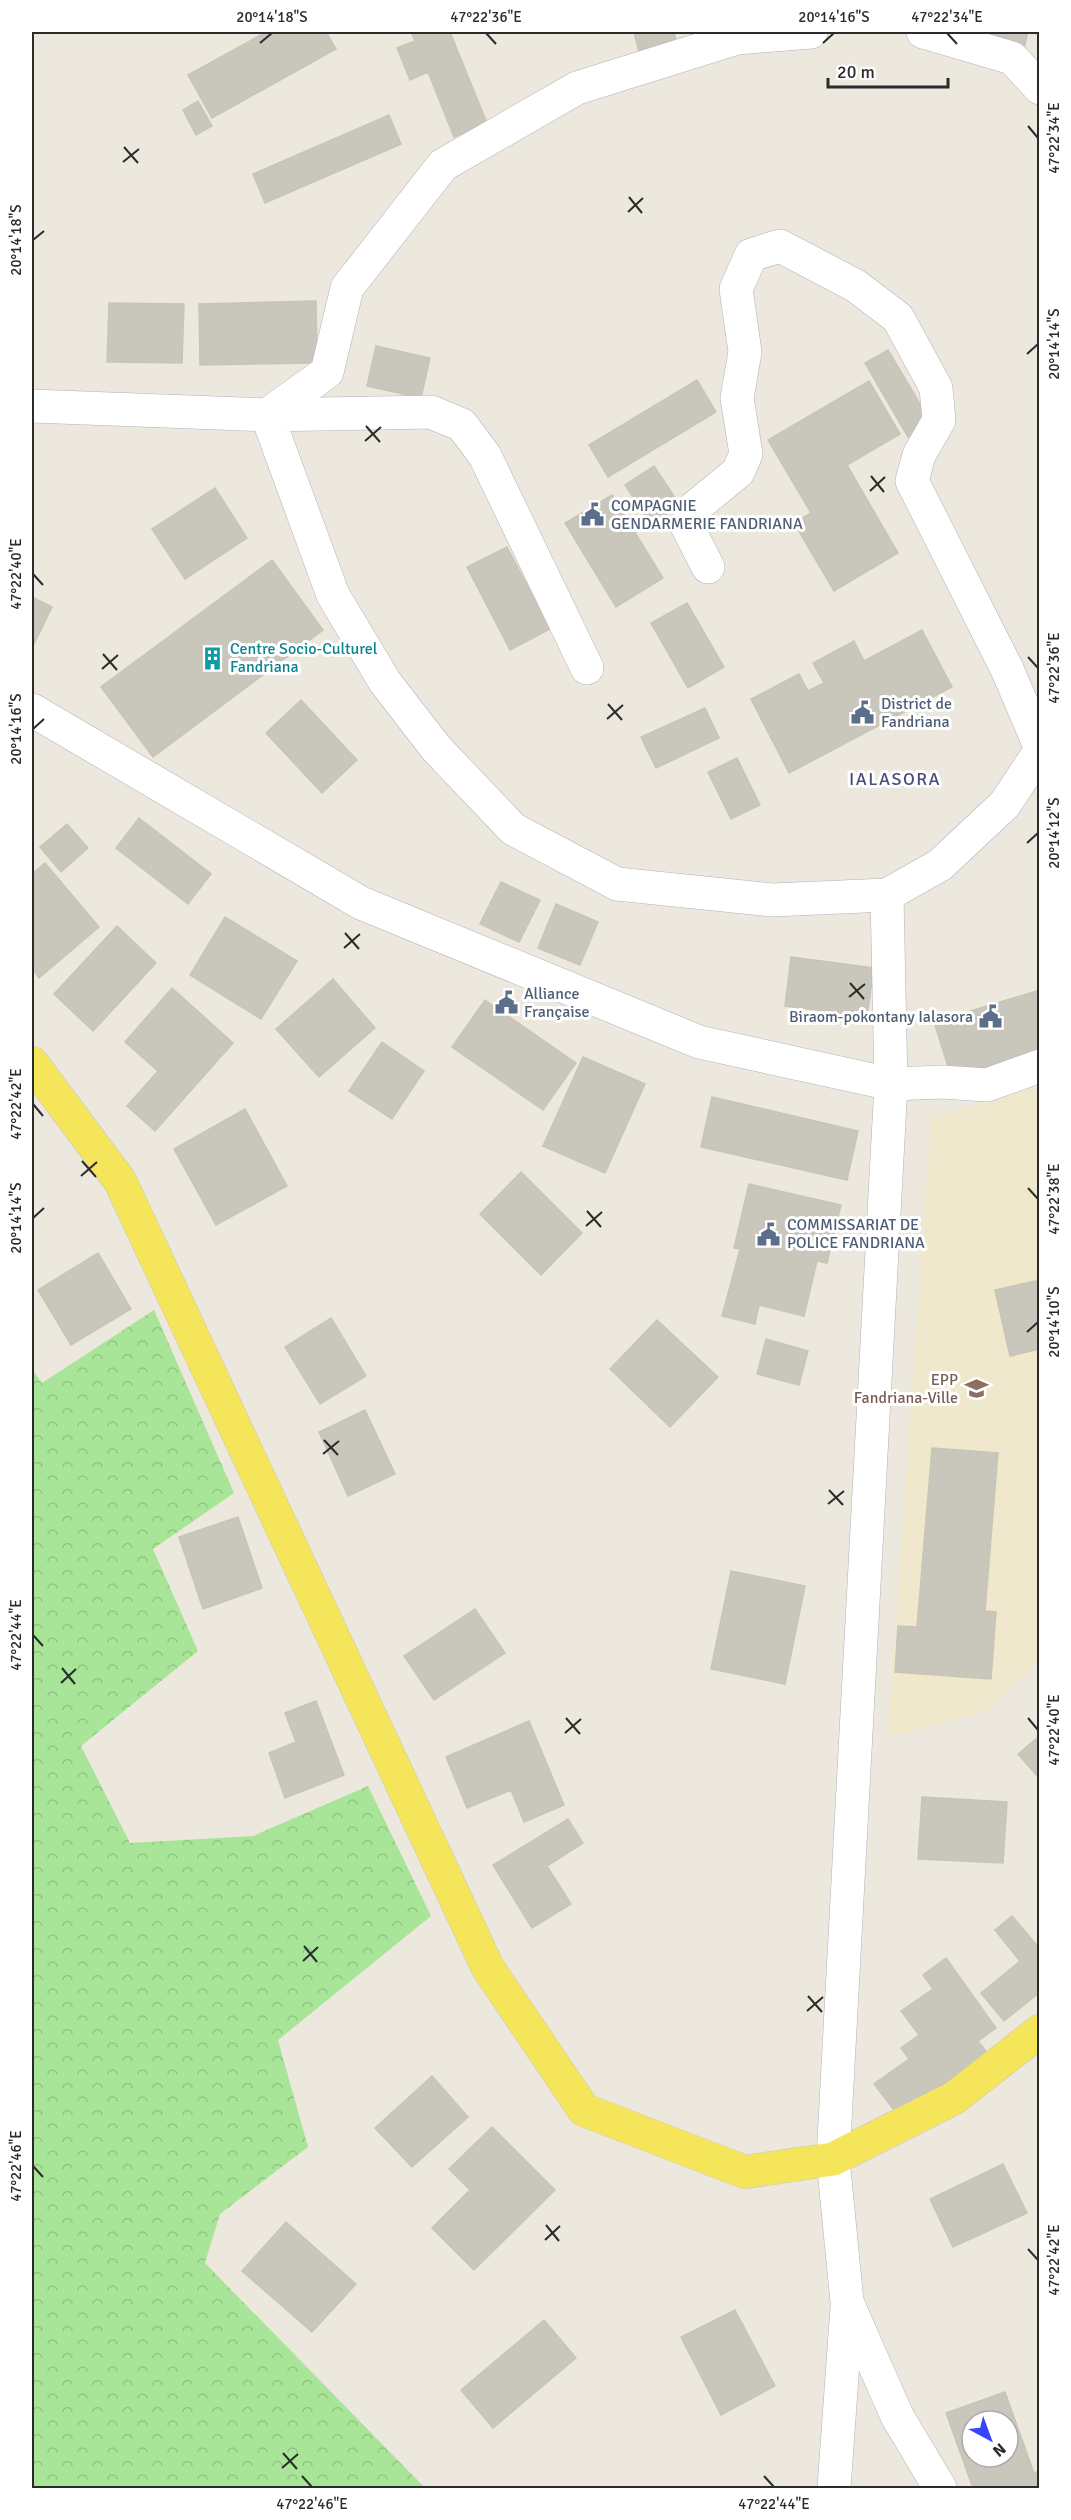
<svg xmlns="http://www.w3.org/2000/svg" width="1071" height="2520" viewBox="0 0 1071 2520" font-family="Signika,sans-serif">
  <style>
    .education { fill: #efe8cc }
    .forest { fill: url(#forest-crowns) }
    .building { fill: #c9c6bb; stroke: #c9c5b6; stroke-width: 1.5; fill-rule: evenodd }
    .lines { fill: none; stroke-linecap: round; stroke-linejoin: round }
    .minor-casing { stroke: #b1b1bf; stroke-width: 34 }
    .major-casing { stroke: #c8c8c8; stroke-width: 34 }
    .minor { stroke: #fff; stroke-width: 33 }
    .major { stroke: #f5e55a; stroke-width: 33 }
    .ticks { fill: none; stroke: #2b2b2b; stroke-width: 2 }
    .labels { text-anchor: middle; dominant-baseline: central; stroke-width: 6; stroke-linejoin: round; paint-order: stroke }
    .service-label { font-size: 16px; fill: #4e5e75; stroke: #fff; text-anchor: start }
    .culture-label { font-size: 16px; fill: #0d838f; stroke: #fff; text-anchor: start }
    .education-label { font-size: 16px; fill: #785e54; stroke: #fff; text-anchor: end }
    .neighbourhood-label { font-size: 18px; letter-spacing: 1.5px; fill: #4a4c7d; stroke: #fff }
    .neatline { fill: none; stroke: #2b2b2b; stroke-width: 2 }
    .ticks-label { font-size: 15px; text-anchor: middle; fill: #2b2b2b }
  </style>
  <defs>
    <pattern id="forest-crowns" width="20" height="18" patternUnits="userSpaceOnUse" patternTransform="scale(1.5)"><rect width="20" height="18" fill="#a8e598"/><path d="M2 6a3 3 0 1 1 6 0M12 15a3 3 0 1 1 6 0" fill="none" stroke="#91c583"/></pattern>
  </defs>
  <rect width="100%" height="100%" fill="#ede8dd"/>
  <path class="education" d="M1039 1086V1661L989 1711 888 1737 931 1118Z"/>
  <path class="forest" d="M154 1310 234 1493 153 1549 198 1651 81 1746 130 1843 253 1836 368 1786 431 1916 278 2040 308 2147 220 2214 205 2263 425 2488H32V1369L42 1383Z"/>
  <path class="building" d="M266 32H326L336 49 212 118 188 75Z
    M411 32H450L487 123 454 137 428 72 410 80 397 48 415 41Z
    M634 32H674L679 52 641 60Z
    M962 32H1028L1024 48Z
    M198 101 212 126 196 135 183 110Z
    M389 115 401 144 265 203 253 174Z
    M316 301 317 363 200 365 199 304Z
    M109 303 184 304 182 363 107 362Z
    M376 346 430 358 421 398 367 386Z
    M888 350 932 424 908 437 865 363Z
    M697 380 716 412 608 477 589 445Z
    M869 381 900 434 847 465 898 553 834 591 794 523 811 513 768 440Z
    M654 466 680 505 651 525 625 485Z
    M215 488 247 538 185 579 152 529Z
    M612 495 663 578 616 607 565 523Z
    M507 547 550 629 510 650 467 567Z
    M272 560 323 630 153 757 101 687Z
    M32 597 52 607 32 648Z
    M687 603 724 667 688 688 651 623Z
    M922 630 952 687 789 773 751 699 799 674 808 691 824 683 813 663 854 641 864 661Z
    M301 700 357 760 322 793 266 733Z
    M705 708 719 738 656 768 641 737Z
    M737 758 760 805 731 819 708 772Z
    M139 818 211 874 188 904 116 848Z
    M67 824 88 848 61 872 40 847Z
    M45 863 99 927 39 978 32 968V874Z
    M501 882 540 900 519 942 480 924Z
    M556 904 598 922 580 965 538 948Z
    M225 917 297 961 261 1019 190 975Z
    M117 926 156 963 93 1031 54 994Z
    M791 957 874 968 866 1023 840 1019 841 1013 785 1006Z
    M333 979 375 1028 319 1077 276 1029Z
    M172 988 233 1043 155 1131 127 1106 158 1071 125 1042Z
    M1040 990V1052L952 1079 934 1022Z
    M485 1000 576 1063 543 1110 452 1047Z
    M382 1042 424 1071 392 1119 349 1091Z
    M583 1057 645 1084 605 1173 543 1146Z
    M712 1097 858 1131 847 1180 701 1147Z
    M245 1109 287 1186 216 1225 174 1149Z
    M521 1172 582 1233 541 1275 480 1214Z
    M749 1184 841 1205 827 1263 817 1261 804 1316 759 1305 755 1324 722 1316 740 1249 734 1248Z
    M98 1253 131 1309 71 1345 38 1290Z
    M1040 1280V1349L1010 1356 995 1290Z
    M331 1318 366 1376 320 1404 285 1347Z
    M657 1320 718 1377 670 1427 610 1369Z
    M766 1339 808 1351 799 1385 757 1374Z
    M365 1410 395 1474 348 1496 319 1432Z
    M932 1448 998 1453 985 1611 996 1612 991 1679 895 1672 898 1626 917 1627Z
    M238 1517 262 1588 203 1609 179 1537Z
    M731 1571 805 1586 785 1684 711 1669Z
    M475 1609 505 1653 434 1700 404 1656Z
    M316 1701 344 1775 285 1798 269 1753 296 1742 285 1713Z
    M529 1721 564 1805 524 1822 511 1790 467 1808 446 1757Z
    M1036 1739 1040 1743V1779L1018 1754Z
    M922 1797 1007 1802 1003 1863 918 1859Z
    M568 1819 583 1843 547 1866 571 1904 532 1928 493 1865Z
    M1012 1916 1040 1949V1992L1004 2021 981 1993 1020 1961 995 1930Z
    M946 1958 996 2028 978 2041 988 2054 900 2118 874 2084 909 2059 901 2048 919 2035 901 2011 933 1989 923 1975Z
    M432 2076 468 2117 412 2167 375 2128Z
    M492 2127 555 2190 474 2270 432 2228 470 2190 449 2169Z
    M1003 2164 1027 2213 953 2247 930 2199Z
    M286 2222 356 2284 312 2332 242 2271Z
    M735 2310 775 2386 721 2415 681 2337Z
    M544 2320 576 2358 493 2428 461 2390Z
    M1005 2392 1034 2473 1040 2471V2488H973L946 2413ZM972 2421H1008V2457H972Z"/>
  <g class="lines">
    <defs>
      <path id="minor" d="M923 32 1012 58 1040 88
        M32 406 267 415 431 412 462 425 485 456 587 668
        M267 415 333 595 385 682 436 748 513 829 617 884 772 900 887 895 940 865 1005 804 1040 751
        M267 415 327 372 347 288 443 165 577 88 737 38 811 32
        M708 567 687 526 694 508 738 472 746 454 737 398 745 352 736 289 751 255 780 246 856 286 898 318 936 388 939 420 919 455 912 481 1007 669 1040 746
        M32 710 361 903 699 1042 891 1084 943 1082 987 1085 1040 1066
        M887 895 891 1084 833 2159 847 2302 897 2416 940 2488
        M834 2488 847 2307"/>
      <path id="major" d="M32 1063 120 1181 488 1968 584 2110 745 2172 833 2159 954 2098 1040 2031"/>
    </defs>
    <use href="#minor" class="minor-casing"/>
    <use href="#major" class="major-casing"/>
    <use href="#minor" class="minor"/>
    <use href="#major" class="major"/>
  </g>
  <path class="ticks" d="M486 33 496 44M947 33 957 44M260 43 272 33M823 43 834 33M1028 126 1038 138M124 147 138 163M123 162 139 149M629 197 642 213M628 212 643 198M33 240 44 231M1027 354 1038 344M366 426 380 442M365 441 381 427M871 476 884 492M870 491 885 477M33 574 43 585M103 654 117 670M1028 657 1038 668M102 669 118 655M608 704 622 720M607 719 623 705M33 729 44 719M1027 843 1038 833M345 933 359 949M344 948 360 934M850 983 864 999M849 997 865 984M33 1104 43 1116M82 1161 96 1177M81 1176 97 1162M1028 1188 1038 1199M587 1211 601 1227M33 1218 44 1208M586 1226 602 1212M1027 1332 1038 1322M324 1440 338 1455M323 1454 339 1441M829 1490 843 1505M828 1504 844 1491M33 1635 43 1646M62 1668 75 1684M61 1683 76 1669M566 1718 580 1734M1028 1718 1038 1730M565 1733 581 1719M304 1946 317 1962M303 1961 318 1947M808 1996 822 2012M807 2011 823 1997M33 2166 43 2177M546 2225 559 2241M545 2240 560 2226M1028 2249 1038 2260M283 2453 297 2469M282 2468 298 2454M302 2476 312 2487M764 2476 774 2487"/>
  <defs>
    <symbol id="civic-bare" viewBox="-9 -9 18 18"><path d="M-.6-6.5H3V-4.5H.6V-3L4-1V1h2V6H-6V1h2V-1L-.6-3ZM-1.2 2.5V6h2.4V2.5Z" fill="#5c6f8a" stroke="#fff" stroke-width="2.5" paint-order="stroke"/></symbol>
    <symbol id="building-bare" viewBox="-9 -9 18 18"><path d="M-4-6H4V6H1V3H-1V6H-4ZM-2.5-4.3h1.7v1.8h-1.7ZM.8-4.3h1.7v1.8H.8ZM-2.5-1h1.7V.8h-1.7ZM.8-1h1.7V.8H.8Z" fill="#0f9aa8" stroke="#fff" stroke-width="2.5" paint-order="stroke"/></symbol>
    <symbol id="school-bare" viewBox="-9 -9 18 18"><path d="M0-5L7-2L0 1L-7-2ZM-4 1L0 2.5L4 1V4Q0 6-4 4Z" fill="#8d6e63" stroke="#fff" stroke-width="2.5" paint-order="stroke"/></symbol>
  </defs>
  <g fill-rule="evenodd">
    <use href="#civic-bare" x="576" y="498" width="33" height="33"/>
    <use href="#building-bare" x="196" y="642" width="33" height="33"/>
    <use href="#civic-bare" x="846" y="696" width="33" height="33"/>
    <use href="#civic-bare" x="490" y="986" width="33" height="33"/>
    <use href="#civic-bare" x="974" y="1000" width="33" height="33"/>
    <use href="#civic-bare" x="752" y="1218" width="33" height="33"/>
    <use href="#school-bare" x="960" y="1372" width="33" height="33"/>
  </g>
  <g class="labels">
    <g class="service-label">
      <text x="611" y="506">COMPAGNIE<tspan x="611" dy="18">GENDARMERIE FANDRIANA</tspan></text>
      <text x="881" y="704">District de<tspan x="881" dy="18">Fandriana</tspan></text>
      <text x="524" y="994">Alliance<tspan x="524" dy="18">Française</tspan></text>
      <text x="973" y="1017" text-anchor="end">Biraom-pokontany Ialasora</text>
      <text x="787" y="1225">COMMISSARIAT DE<tspan x="787" dy="18">POLICE FANDRIANA</tspan></text>
    </g>
    <g class="culture-label">
      <text x="230" y="649">Centre Socio-Culturel<tspan x="230" dy="18">Fandriana</tspan></text>
    </g>
    <g class="education-label">
      <text x="958" y="1380">EPP<tspan x="958" dy="18">Fandriana-Ville</tspan></text>
    </g>
    <g class="neighbourhood-label">
      <text x="895" y="779">IALASORA</text>
    </g>
  </g>
  <rect width="1071" height="2520" fill="none" stroke="#ffffff" stroke-width="66"/>
  <g transform="translate(990 2439) rotate(139)"><circle r="28" fill="#ffffff" stroke="#aaaaaa" stroke-width="1.5"/>
  <path d="M0-4.5L10 22L0 15L-10 22Z" fill="#3843ff"/>
  <text y="-9" font-size="16" font-weight="bold" text-anchor="middle" fill="#2b2b2b">N</text>
  </g>
  <path d="M828 78v9h120v-9" fill="none" stroke="#2b2b2b" stroke-width="3"/>
  <text x="837" y="78" font-size="18" fill="#2b2b2b" stroke="#ffffff" stroke-width="4.5" paint-order="stroke">20 m</text>
  <rect x="33" y="33" width="1005" height="2454" class="neatline"/>
  <g class="ticks-label">
    <text x="272" y="22">20°14'18"S</text>
    <text x="486" y="22">47°22'36"E</text>
    <text x="834" y="22">20°14'16"S</text>
    <text x="947" y="22">47°22'34"E</text>
    <text transform="translate(1054 138) rotate(-90)" y="5">47°22'34"E</text>
    <text transform="translate(16 240) rotate(-90)" y="5">20°14'18"S</text>
    <text transform="translate(1054 344) rotate(-90)" y="5">20°14'14"S</text>
    <text transform="translate(16 574) rotate(-90)" y="5">47°22'40"E</text>
    <text transform="translate(1054 668) rotate(-90)" y="5">47°22'36"E</text>
    <text transform="translate(16 729) rotate(-90)" y="5">20°14'16"S</text>
    <text transform="translate(1054 833) rotate(-90)" y="5">20°14'12"S</text>
    <text transform="translate(16 1104) rotate(-90)" y="5">47°22'42"E</text>
    <text transform="translate(1054 1199) rotate(-90)" y="5">47°22'38"E</text>
    <text transform="translate(16 1218) rotate(-90)" y="5">20°14'14"S</text>
    <text transform="translate(1054 1322) rotate(-90)" y="5">20°14'10"S</text>
    <text transform="translate(16 1635) rotate(-90)" y="5">47°22'44"E</text>
    <text transform="translate(1054 1730) rotate(-90)" y="5">47°22'40"E</text>
    <text transform="translate(16 2166) rotate(-90)" y="5">47°22'46"E</text>
    <text transform="translate(1054 2260) rotate(-90)" y="5">47°22'42"E</text>
    <text x="312" y="2509">47°22'46"E</text>
    <text x="774" y="2509">47°22'44"E</text>
  </g>
</svg>
